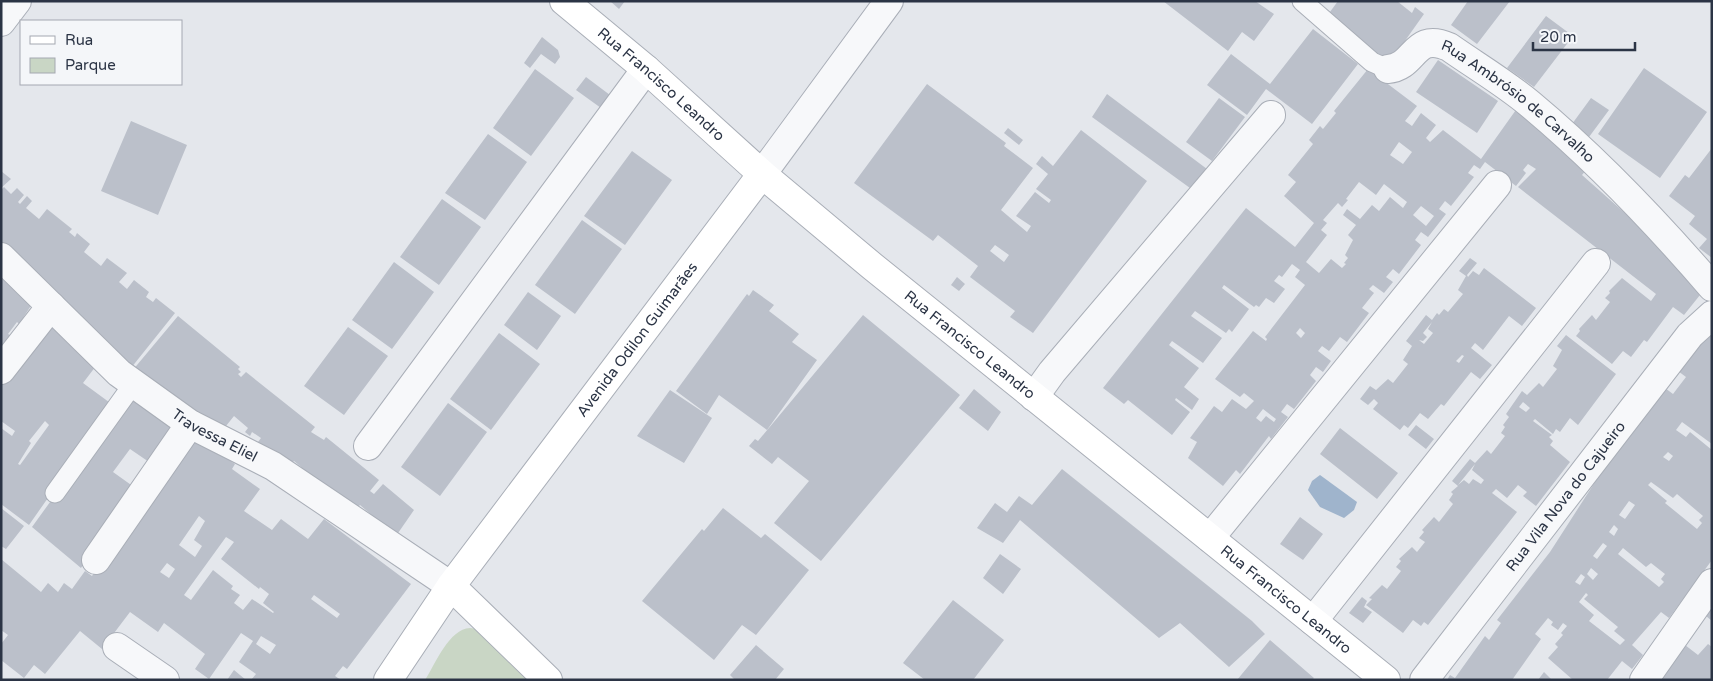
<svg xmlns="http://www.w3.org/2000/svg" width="1713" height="681" viewBox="0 0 1713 681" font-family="'Varela Round',sans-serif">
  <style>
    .green { fill: #c9d6c5 }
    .water { fill: #9fb4cc }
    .building { fill: #bbc0ca; fill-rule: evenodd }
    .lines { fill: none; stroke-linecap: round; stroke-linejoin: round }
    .service-casing { stroke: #a9aeb7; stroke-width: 21 }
    .minor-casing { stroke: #a9aeb7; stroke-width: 30 }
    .tertiary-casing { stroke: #a9aeb7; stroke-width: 30 }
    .secondary-casing { stroke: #a9aeb7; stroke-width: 30 }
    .service { stroke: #f7f8fa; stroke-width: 19 }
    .minor { stroke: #f7f8fa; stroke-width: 28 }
    .tertiary { stroke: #f7f8fa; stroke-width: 28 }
    .secondary { stroke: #fff; stroke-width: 28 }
    .labels { text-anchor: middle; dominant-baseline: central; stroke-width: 4; stroke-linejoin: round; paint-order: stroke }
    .street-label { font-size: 15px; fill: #2b3445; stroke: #f4f6f9 }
  </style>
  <rect width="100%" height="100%" fill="#e4e7ec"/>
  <path class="green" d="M470 628 478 629 540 680H425C436 663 449 629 470 628Z"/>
  <path class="water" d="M1320 475 1357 502 1354 510 1344 518 1320 507 1308 490 1312 481Z"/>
  <path class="building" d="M610 1H625L619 9Z
    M1163 1H1255L1274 14 1254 41 1242 32 1228 51Z
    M1338 1H1397L1412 13 1415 7 1424 14 1390 62 1376 53 1375 54 1327 16Z
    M1468 1H1510L1477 44 1451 25Z
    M1546 16 1573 36 1534 87 1507 68Z
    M1313 29 1358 64 1312 124 1266 89 1247 115 1207 85 1231 54 1270 84Z
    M542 37 558 50 560 57 555 64 541 54 530 68 524 63Z
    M1438 60 1498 101 1477 133 1416 92Z
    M1644 68 1707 112 1660 178 1598 134Z
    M535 69 574 98 531 156 493 128Z
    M1368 69 1417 106 1405 121 1412 126 1421 113 1436 125 1426 138 1430 142 1443 130 1481 159 1518 107 1591 164 1582 175 1626 214 1633 207 1708 285 1684 315 1673 307 1647 342 1644 340 1631 357 1623 351 1612 364 1576 336 1580 331 1579 329 1592 315 1596 320 1610 302 1605 298 1610 293 1609 291 1622 278 1651 301 1656 294 1518 187 1536 169 1528 164 1523 170 1526 173 1516 186 1485 162 1480 169 1474 165 1468 173 1474 177 1451 206 1445 201 1439 209 1446 214 1428 237 1421 232 1415 240 1421 245 1399 274 1393 269 1386 277 1393 282 1384 293 1373 285 1369 289 1374 293 1362 308 1369 313 1347 342 1340 337 1329 351 1322 346 1318 351 1331 361 1323 372 1316 367 1310 375 1316 381 1294 409 1287 404 1281 412 1288 417 1271 439 1269 436 1240 474 1236 470 1223 486 1188 458 1197 442 1190 438 1214 406 1222 412 1232 399 1246 409 1254 401 1244 393 1240 397 1215 379 1253 331 1266 341 1267 339 1265 337 1305 285 1295 277 1300 270 1292 264 1282 277 1279 275 1274 281 1285 289 1274 303 1266 298 1259 307 1256 305 1254 307 1224 285 1222 288 1249 309 1232 332 1229 329 1226 333 1195 311 1191 316 1222 338 1203 363 1172 341 1169 345 1199 368 1184 387 1199 399 1192 410 1176 398 1175 400 1190 412 1172 435 1128 400 1124 404 1103 388 1246 208 1295 247 1314 223 1284 196 1296 182 1288 175 1313 144 1309 140 1320 126 1323 129 1336 113 1334 111ZM1399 142 1412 152 1403 164 1390 155ZM1359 182 1376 195 1384 184 1407 202 1403 208 1390 197 1379 211 1372 205 1360 219 1347 209 1343 215 1356 225 1348 235 1353 240 1345 255 1348 258 1344 263 1346 264 1342 268 1331 259 1319 273 1306 262 1327 235 1321 230 1327 223 1323 220 1338 203 1342 207 1348 200 1346 199ZM1421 206 1434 216 1426 226 1413 215ZM1300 328 1305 333 1301 338 1296 333ZM1263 409 1276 419 1274 422 1266 416 1261 422 1256 418Z
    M586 77 610 95 601 108 576 90Z
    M927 84 1006 143 1004 146 1033 168 1001 210 1027 232 1031 226 1016 216 1035 192 1049 203 1051 200 1036 189 1048 174 1036 164 1042 156 1053 166 1081 130 1147 181 1033 333 1010 317 1015 311 970 277 978 266 938 235 933 241 854 183ZM995 245 1009 255 1004 262 990 251Z
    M1107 94 1207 169 1190 188 1092 117Z
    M1219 98 1245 117 1212 161 1186 142Z
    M1591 98 1609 110 1589 137 1572 124Z
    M131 121 187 145 158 215 101 191Z
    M1008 128 1023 140 1019 145 1004 133Z
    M488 134 527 162 485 220 445 193Z
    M1712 148V258L1699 248 1707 239 1689 224 1695 216 1669 196 1685 175 1689 178Z
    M632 151 672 180 625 245 584 216Z
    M1 171 11 179 1 188Z
    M4 187 11 194 17 188 24 195 18 202 20 204 27 196 32 201 26 208 39 219 47 209 72 229 69 232 75 237 77 233 84 239 90 244 84 252 101 266 107 258 127 273 119 282 127 289 134 280 149 292 146 297 153 302 156 298 175 313 131 368 1 248V190Z
    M442 199 481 227 439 285 400 257Z
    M582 220 622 249 575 314 535 285Z
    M1470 258 1477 263 1467 275 1468 277 1473 271 1479 275 1484 268 1536 308 1522 326 1509 316 1483 350 1475 343 1471 348 1492 365 1480 379 1471 372 1444 406 1441 404 1428 419 1420 413 1408 428 1404 425 1400 430 1373 409 1378 403 1374 399 1368 405 1360 399 1370 386 1376 390 1388 379 1393 383 1408 364 1403 360 1412 346 1406 341 1426 315 1432 320 1437 313 1439 315 1444 309 1448 312 1463 294 1458 290 1466 276 1459 271ZM1432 322 1428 329 1433 333 1424 344 1419 340 1423 341 1427 337 1423 333ZM1462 355 1464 356 1459 363 1456 361Z
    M1 260 36 298 19 324 17 322 8 334 10 335 3 344 7 347 1 355Z
    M394 262 434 292 392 349 352 320Z
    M957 277 965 284 959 291 951 285Z
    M753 290 774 305 769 311 799 334 792 342 817 360 767 430 719 395 707 414 676 391 747 294 749 296Z
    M528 292 561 316 537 350 504 325Z
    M863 315 960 395 821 561 774 523 809 481 778 457 772 464 749 446 755 439 758 441Z
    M178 316 240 367 238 369 241 372 238 374 241 377 246 372 315 427 311 432 324 440 326 437 379 480 370 491 374 494 383 484 414 510 396 536 360 505 354 511 294 461 290 465 258 442 261 438 252 432 250 436 245 432 248 428 234 416 222 431 204 415 200 419 132 371Z
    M48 323 99 362 83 383 113 405 29 525 1 504V428L12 436 15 431 1 421V382ZM45 421 49 425 20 465 18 464 31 443 29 441Z
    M348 327 388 356 344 415 304 386Z
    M1712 331V444L1682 422 1676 430 1686 437 1690 432 1712 450V560L1669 618 1661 612 1632 645 1643 655 1632 669 1622 661 1607 680H1573L1548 658 1558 647 1555 644 1563 635 1561 633 1567 626 1563 623 1558 630 1551 625 1553 622 1548 618 1535 634 1541 639 1512 680H1447L1450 675 1455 678 1485 636 1489 640 1501 623 1497 620 1550 552 1597 479 1595 477 1665 388 1673 394 1686 377 1678 371ZM1668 452 1673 456 1669 461 1663 457ZM1651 482 1673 498 1677 494 1703 516 1699 520 1702 523 1697 529 1665 503 1667 501 1648 485ZM1629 501 1635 505 1625 519 1619 515ZM1614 525 1618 529 1614 536 1609 532ZM1603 543 1607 546 1597 559 1593 556ZM1623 548 1646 567 1651 563 1665 574 1661 579 1664 582 1659 587 1618 554ZM1591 568 1598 574 1593 580 1587 574ZM1581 574 1585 577 1580 585 1575 582ZM1586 593 1588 595 1584 599 1618 627 1614 631 1625 640 1620 645 1589 621 1594 615 1579 602Z
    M499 333 540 364 491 430 450 399Z
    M1566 335 1616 374 1578 425 1570 418 1560 432 1556 429 1553 434 1535 419 1533 421 1552 435 1549 437 1553 441 1550 445 1570 462 1536 506 1523 496 1527 492 1518 485 1507 498 1496 489 1492 493 1517 512 1428 625 1424 622 1421 626 1413 620 1403 633 1366 605 1372 599 1369 598 1382 585 1387 589 1401 571 1396 567 1401 561 1399 559 1412 547 1417 552 1425 542 1419 538 1424 532 1422 530 1434 517 1439 522 1453 504 1449 500 1453 494 1451 492 1458 486 1452 481 1470 459 1475 463 1487 450 1491 454 1505 436 1501 433 1505 427 1503 425 1509 417 1506 414 1522 391 1527 395 1539 383 1543 387 1557 369 1553 366 1562 350 1557 346ZM1523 402 1530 408 1526 412 1519 407ZM1475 464 1472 470 1484 480 1481 484 1473 479 1469 484 1464 480 1458 485Z
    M974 389 1001 412 988 431 959 408Z
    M131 390 177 421 149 462 130 449 113 472 134 487 81 568 32 527Z
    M670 390 712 418 684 463 637 436Z
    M448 403 487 432 440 496 401 467Z
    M1416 425 1434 439 1426 449 1408 435Z
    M1340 428 1398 473 1377 499 1320 454Z
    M193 436 235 464 232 469 260 489 244 511 272 530 281 519 308 539 324 519 411 584 347 669 343 666 335 676 341 680H251L256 674 239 662 253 641 241 633 209 679 195 669 205 654 164 623 158 632 130 612 102 649 80 631 45 674 34 665 24 678 1 660V644L8 635 1 630V559L41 592 48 583 58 592 64 583 72 589 85 571 92 576ZM199 516 205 521 194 540 202 546 195 557 179 545ZM226 537 234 542 221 559 259 589 260 587 269 594 263 603 274 612 273 613 252 599 243 610 234 603 240 595 231 589 233 586 213 570 191 600 184 595ZM167 563 175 569 169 578 160 572ZM314 595 340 614 337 618 311 599ZM261 636 276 645 270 654 256 644Z
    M1062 469 1252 621 1265 634 1229 667 1180 623 1159 638 1020 520 1003 543 977 528 995 503 1007 512 1019 496 1032 505Z
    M1 508 24 526 6 549 1 546Z
    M723 508 761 538 765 534 809 570 756 635 742 625 714 660 642 601 702 529 704 531Z
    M1300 517 1323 534 1303 560 1280 544Z
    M1000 554 1021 569 1003 594 983 578Z
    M1362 597 1367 601 1364 607 1372 612 1363 623 1349 613Z
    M953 600 1004 640 973 680H925L903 663Z
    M1712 608V621L1706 616Z
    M1270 640 1314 678 1312 680H1237Z
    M1708 644 1712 647V680H1661L1685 645 1698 655Z
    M756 645 784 669 775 680H735L730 675Z
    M234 670 246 680H227Z
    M1544 672 1552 680H1538Z"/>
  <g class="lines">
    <defs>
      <path id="service" d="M1302 1 1372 62 1388 69
        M55 493 134 383"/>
      <g id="minor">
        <path d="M1 22 17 1"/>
        <path id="s1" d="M1388 69C1416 67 1413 31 1449 47 1476 66 1505 83 1530 104 1596 159 1656 222 1712 287"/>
        <path id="s2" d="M1 257 119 373 190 424 273 466 451 586"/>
        <path d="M1 370 51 306"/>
        <path d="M1034 397 1052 372 1271 115"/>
        <path d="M368 446 646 69"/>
        <path d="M1210 538 1497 185"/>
        <path d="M96 560 190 424"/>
        <path d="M1313 621 1596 263"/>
        <path d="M117 647 165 680"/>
        <path id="s3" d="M1424 680 1690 335 1712 315"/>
        <path d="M1644 680 1712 583"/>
      </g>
      <path id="tertiary" d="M762 174 889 1"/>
      <g id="secondary">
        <path id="s4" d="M564 1 646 69 762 174 872 266 1386 680"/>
        <path d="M451 586 548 680"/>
        <path id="s5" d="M388 680 451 586 762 174"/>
      </g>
    </defs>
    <use href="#service" class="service-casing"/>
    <use href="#minor" class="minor-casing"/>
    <use href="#tertiary" class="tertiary-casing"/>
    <use href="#secondary" class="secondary-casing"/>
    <use href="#service" class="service"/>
    <use href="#minor" class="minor"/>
    <use href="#tertiary" class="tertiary"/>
    <use href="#secondary" class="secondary"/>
  </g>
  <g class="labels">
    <g class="street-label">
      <text stroke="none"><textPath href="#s4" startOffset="128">Rua Francisco Leandro</textPath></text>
      <text stroke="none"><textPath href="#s1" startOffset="158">Rua Ambrósio de Carvalho</textPath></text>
      <text stroke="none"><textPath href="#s5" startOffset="422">Avenida Odilon Guimarães</textPath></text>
      <text stroke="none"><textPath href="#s4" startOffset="532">Rua Francisco Leandro</textPath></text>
      <text stroke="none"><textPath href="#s2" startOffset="280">Travessa Eliel</textPath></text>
      <text stroke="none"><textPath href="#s3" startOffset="232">Rua Vila Nova do Cajueiro</textPath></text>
      <text stroke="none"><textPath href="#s4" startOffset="938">Rua Francisco Leandro</textPath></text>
    </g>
  </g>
  <rect width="1713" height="681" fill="none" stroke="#2b3445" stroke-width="5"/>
  <rect x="20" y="20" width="162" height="65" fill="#f4f6f9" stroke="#a4a8b1"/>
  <rect x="30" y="36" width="25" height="8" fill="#ffffff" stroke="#a4a8b1"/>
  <text x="65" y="45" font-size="15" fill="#2b3445">Rua</text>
  <rect x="30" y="58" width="25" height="15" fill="#c9d6c5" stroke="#a4a8b1"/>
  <text x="65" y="70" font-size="15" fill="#2b3445">Parque</text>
  <path d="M1533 42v8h102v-8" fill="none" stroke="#2b3445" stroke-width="2.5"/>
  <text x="1540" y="42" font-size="15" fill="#2b3445" stroke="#f4f6f9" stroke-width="4" paint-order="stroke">20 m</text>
</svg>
